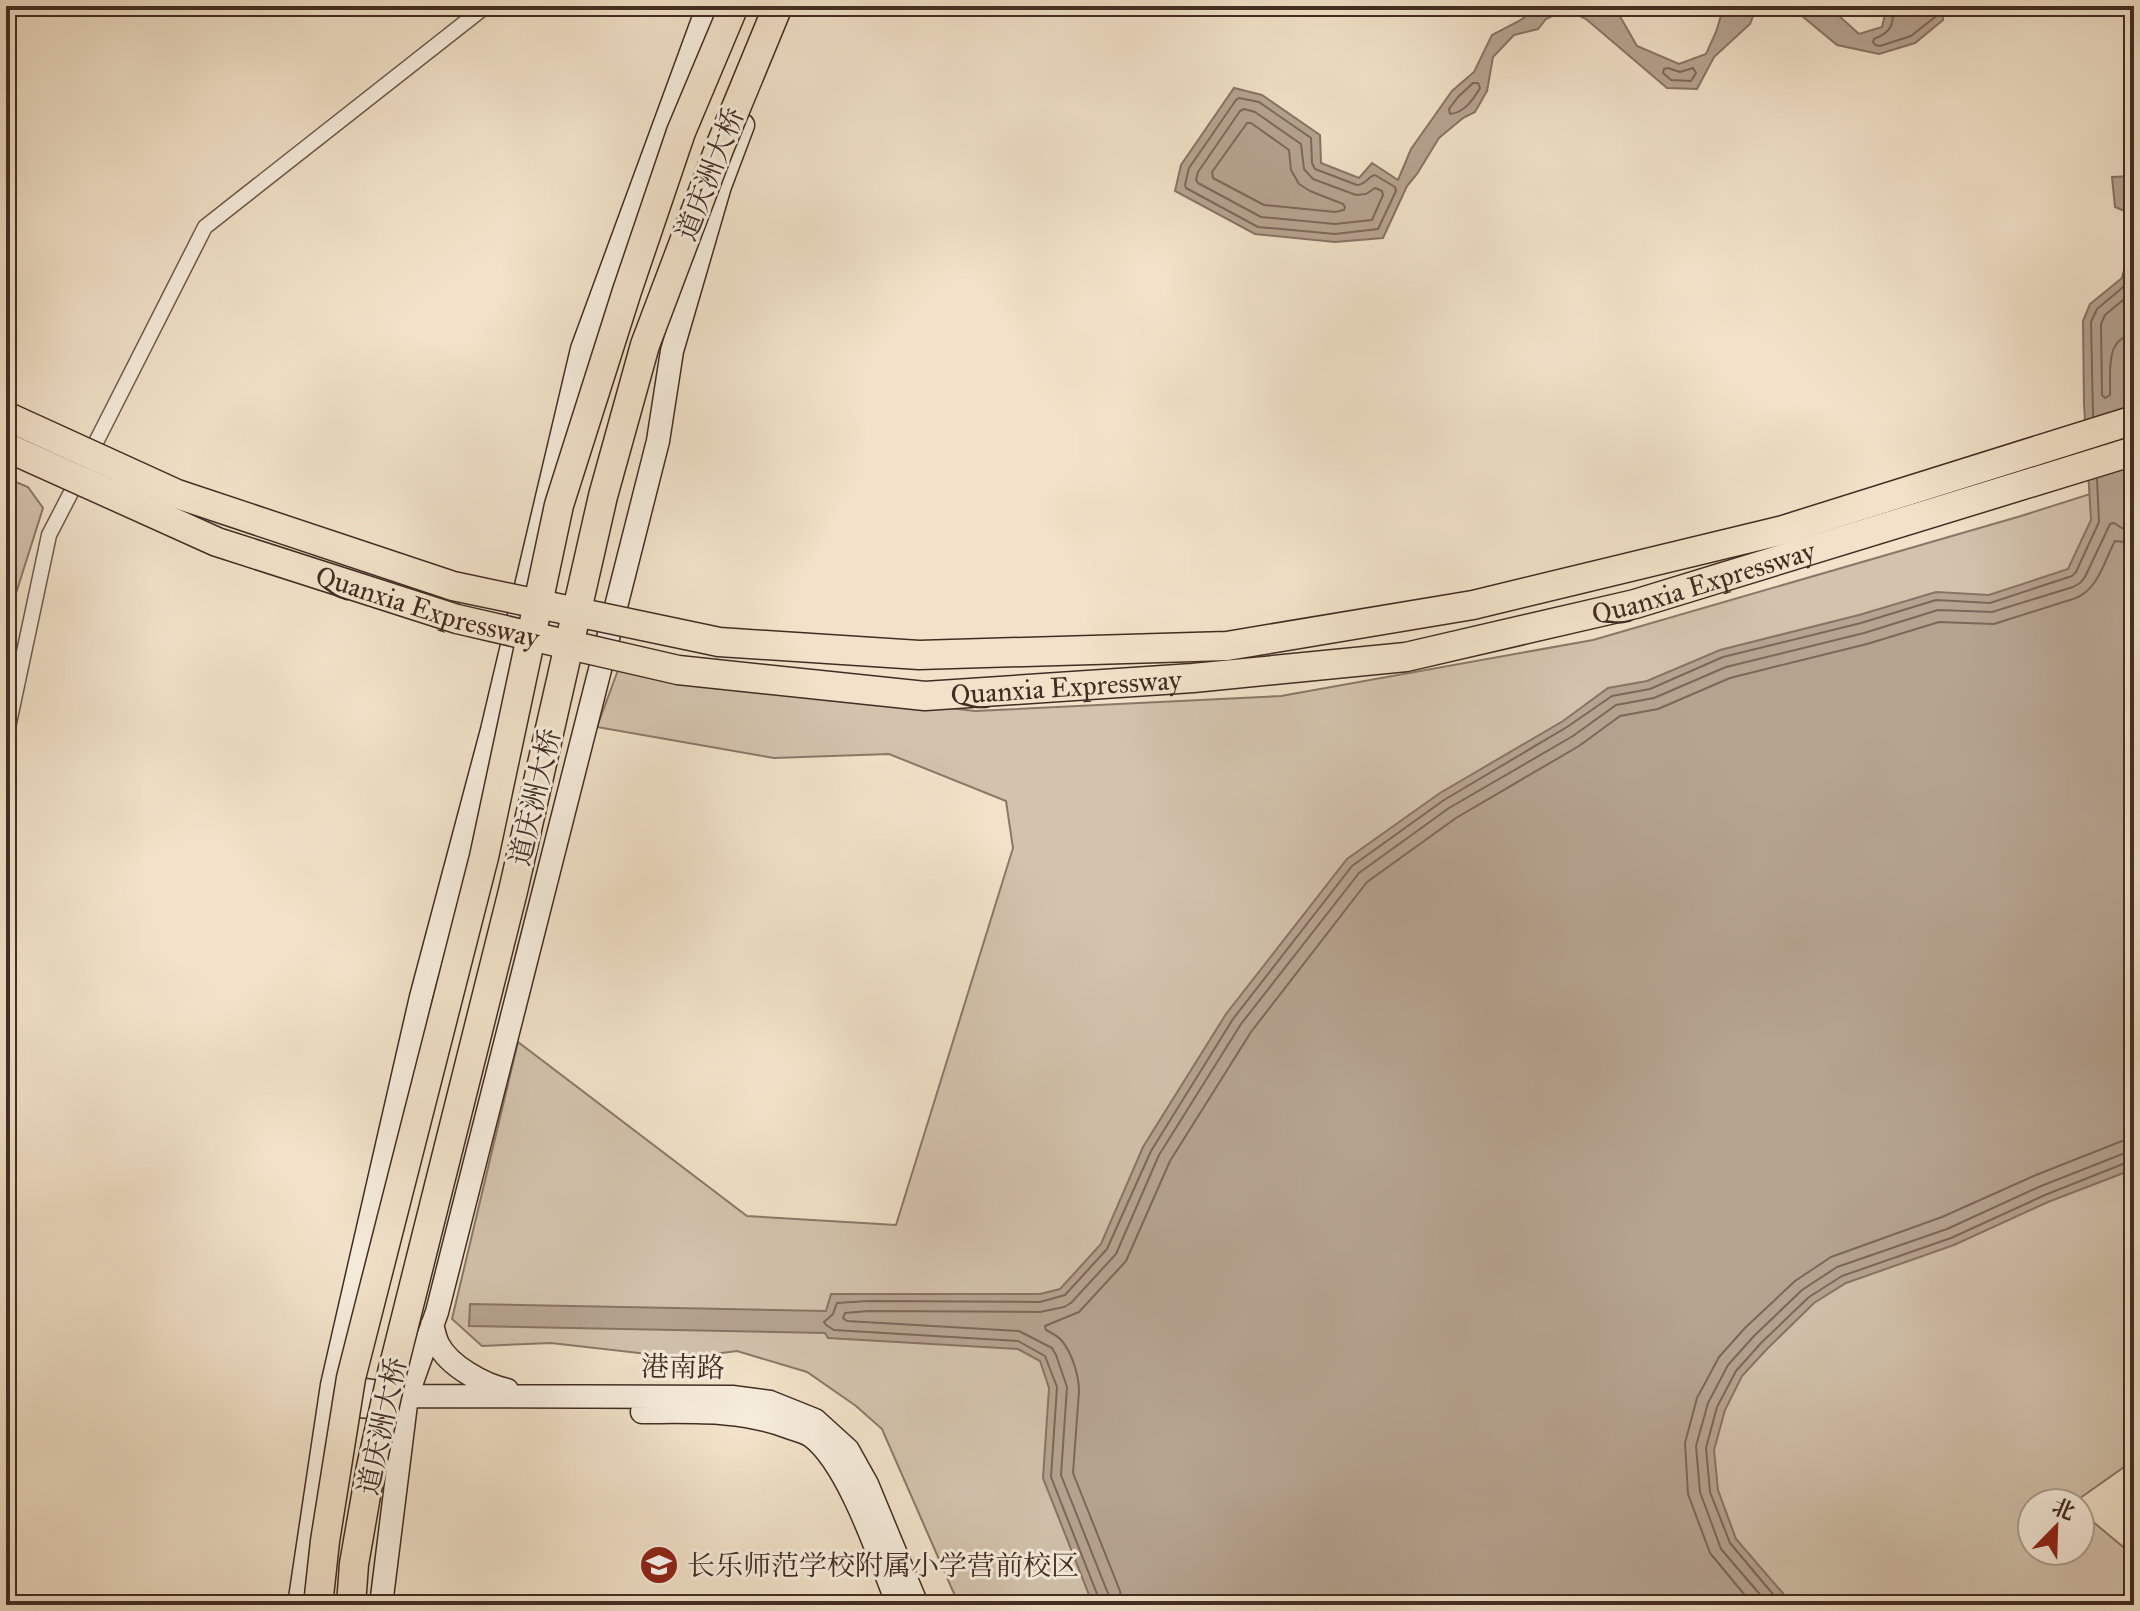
<svg xmlns="http://www.w3.org/2000/svg" width="2140" height="1611" viewBox="0 0 2140 1611" font-family="'IM FELL Great Primer','Noto Serif SC',serif">
  <style>
    .green { fill: #d3c3ad; stroke: #8a7868; stroke-width: 2 }
    .water { fill: #b6a491; stroke: #887465; stroke-width: 2 }
    .lines { fill: none; stroke-linecap: round; stroke-linejoin: round }
    .shore { stroke: #7c685a; stroke-width: 2 }
    .street-casing { stroke: #6e5a4c; stroke-width: 17 }
    .secondary-casing { stroke: #422d23; stroke-width: 25 }
    .street { stroke: #f6ecdc; stroke-width: 14 }
    .secondary { stroke: #f6ecdc; stroke-width: 22 }
    .highway-bridge-casing { stroke: #422d23; stroke-width: 31; stroke-linecap: butt }
    .highway-bridge { stroke: #f1e2c9; stroke-width: 28 }
    .labels { text-anchor: middle; dominant-baseline: central; stroke-width: 6; stroke-linejoin: round; paint-order: stroke }
    .street-label { font-size: 28px; fill: #422d23; stroke: #f6ecdc }
    .poi-label { font-size: 28px; fill: #422d23; stroke: #f6ecdc; text-anchor: start }
  </style>
  <rect width="100%" height="100%" fill="#f1e2c9"/>
  <filter id="stains"><feTurbulence type="fractalNoise" baseFrequency=".0025" numOctaves="4"/><feColorMatrix values="0 0 0 0 .2 0 0 0 0 .09 0 0 0 0 .02 0 0 0 .5 -.17"/></filter>
  <radialGradient id="worn" r=".72"><stop offset=".6" stop-color="#630" stop-opacity="0"/><stop offset="1" stop-color="#630" stop-opacity=".3"/></radialGradient>
  <path class="green" d="M6 478 28 487 43 508 6 625Z
    M2134 480V560L1105 1605H959L882 1429 856 1406 807 1372 737 1351 683 1358 551 1343 482 1346 452 1319 518 1042 747 1216 896 1225 1013 848 1006 801 889 754 774 758 597 727 618 670 975 711 1281 696 1593 640 2021 516Z
    M2134 1152V1460L2073 1503H2032V1551H2080V1511L2134 1556V1605H1779L1710 1514 1703 1401 1811 1277Z"/>
  <path class="water" d="M1541 6H1614L1637 46 1679 64 1706 54 1716 32 1724 6H1757L1750 24 1714 57 1697 89 1667 88 1586 19 1566 9 1546 19 1538 29 1514 35 1493 57 1487 91 1475 112 1463 118 1439 138 1417 174 1407 186 1383 238 1335 242 1255 234 1175 191 1181 165 1234 88 1262 95 1320 135 1321 163 1359 178 1372 163 1398 180 1411 149 1452 91 1474 72 1492 35 1519 21Z
    M1790 6H1828L1859 34 1882 27 1887 6H1944L1943 20 1915 43 1879 54 1837 45Z
    M2134 176V215L2115 207 2112 177Z
    M2134 231V323L2129 363 2125 508 2134 515V1169L2048 1202 1954 1245 1846 1283 1814 1303 1767 1349 1742 1376 1725 1410 1714 1450 1718 1490 1736 1539 1793 1605H1093L1043 1478 1049 1388 1040 1361 1018 1349 828 1338 825 1333 469 1326 470 1304 826 1311 831 1294H1040L1060 1289 1101 1244 1143 1147 1226 1014 1347 859 1440 793 1563 721 1608 688 1647 681 1720 650 1859 615 1936 592 1989 595 2068 569 2091 520 2084 404 2083 321 2090 304 2122 278Z"/>
  <g class="lines">
    <path class="shore" d="M1894 6C1893 25 1892 32 1874 39L1873 42 1875 45 1880 46 1911 36 1935 17 1936 6
      M1668 68 1680 72 1693 68 1696 73 1691 81 1671 80 1663 73 1664 69Z
      M1473 83H1478L1480 88C1473 100 1464 113 1450 114L1449 109 1458 97Z
      M1239 98 1259 102 1311 138 1312 163 1315 169 1357 185C1366 185 1368 176 1375 175L1395 187 1396 191 1378 229 1335 234 1258 227 1186 188 1185 185 1189 168 1236 100Z
      M1244 109 1255 112 1301 144 1304 169 1313 179 1356 195 1366 194 1375 188 1382 191 1383 195 1372 220 1335 224 1261 217 1198 183 1196 180 1198 172 1240 111Z
      M1247 123H1251L1289 150 1291 170 1299 184 1310 191 1343 204 1345 207 1344 210 1335 212 1264 205 1213 178 1212 172Z
      M2134 291 2105 315 2101 324 2102 395 2105 398 2110 395C2111 374 2104 337 2134 335
      M2093 416 2091 322 2097 309 2128 283 2134 263
      M1100 1605 1099 1599 1051 1477 1057 1387 1045 1356 1018 1341 834 1330 826 1325 824 1322 833 1314 837 1303 868 1301 1040 1302 1065 1295 1107 1249 1151 1151 1233 1019 1352 866 1444 800 1567 727 1612 696 1650 689 1723 657 1861 623 1936 600 1990 603 2072 576 2076 572 2099 522 2097 479
      M1110 1605 1109 1596 1061 1475 1067 1387 1056 1355 1052 1348 1019 1331 847 1321 843 1318 845 1313 868 1311 1040 1312 1064 1307 1071 1303 1116 1254 1159 1155 1241 1024 1359 873 1449 808 1573 736 1616 705 1654 698 1726 667 1864 633 1938 610 1992 612 2073 587 2080 583 2085 577 2110 524 2114 523 2125 530 2134 531
      M1122 1605 1120 1591 1073 1473 1079 1391C1079 1376 1072 1353 1062 1341 1058 1336 1052 1333 1046 1330L1045 1326 1079 1312 1126 1261 1170 1161 1251 1032 1367 882 1456 818 1579 746 1620 716 1658 709 1730 678 1867 644 1939 622 1994 624 2076 598C2099 588 2104 561 2115 541L2134 543
      M1753 1605 1710 1553 1688 1494 1685 1443 1697 1398 1719 1357 1745 1328 1795 1281 1831 1257 1942 1217 2036 1175 2122 1141 2134 1140
      M1769 1605 1721 1549 1700 1492 1696 1446 1708 1403 1728 1365 1754 1336 1802 1290 1837 1267 1947 1229 2041 1186 2125 1153 2134 1152
      M1782 1605 1730 1543 1710 1492 1706 1448 1717 1407 1736 1371 1761 1343 1809 1297 1842 1276 1951 1238 2045 1195 2128 1162H2134"/>
    <defs>
      <path id="street" d="M88 458 205 227 486 6
        M6 737 49 535 79 477"/>
      <path id="secondary" d="M432 1325C434 1331 435 1338 438 1344 449 1366 484 1385 507 1390
        M336 1386 407 1396 732 1397 770 1402 815 1420 848 1450 867 1484 917 1605
        M330 1404 400 1409
        M642 1412C692 1412 741 1409 788 1427 796 1430 805 1432 811 1436 849 1464 880 1560 898 1605
        M299 1605 332 1385 421 997 492 730 582 349 708 6
        M381 1605 407 1396 437 1312 658 441 672 351 720 186 743 125"/>
    </defs>
    <use href="#street" class="street-casing"/>
    <use href="#secondary" class="secondary-casing"/>
    <use href="#street" class="street"/>
    <use href="#secondary" class="secondary"/>
    <defs>
      <g id="highway-bridge">
        <path d="M6 416 177 494 453 586 719 642 919 655 1227 646 1473 605 1783 530 2134 420"/>
        <path id="s1" d="M6 447 217 542 457 619 678 670 925 696 1193 678 1406 657 1635 604 2134 451"/>
        <path d="M318 1605 325 1541 351 1378 484 857 559 505 627 291 681 132 734 6"/>
        <path d="M351 1605 354 1564 371 1467 392 1373 513 891 603 496 645 345 719 149 778 6"/>
      </g>
    </defs>
    <use href="#highway-bridge" class="highway-bridge-casing"/>
    <use href="#highway-bridge" class="highway-bridge"/>
  </g>
  <defs>
    <symbol id="school-disc" viewBox="-11 -11 22 22"><circle r="9.5" fill="#8f2418" stroke="#f6ecdc"/><path d="M0-5L7-2L0 1L-7-2ZM-4 1L0 2.5L4 1V4Q0 6-4 4Z" fill="#fff"/></symbol>
  </defs>
  <g fill-rule="evenodd">
    <use href="#school-disc" x="637" y="1543" width="44" height="44"/>
  </g>
  <g class="labels">
    <g class="street-label">
      <text transform="translate(710 174) rotate(-69)">道庆洲大桥</text>
      <text stroke="none"><textPath href="#s1" startOffset="1748">Quanxia Expressway</textPath></text>
      <text stroke="none"><textPath href="#s1" startOffset="452">Quanxia Expressway</textPath></text>
      <text stroke="none"><textPath href="#s1" startOffset="1100">Quanxia Expressway</textPath></text>
      <text transform="translate(535 797) rotate(-77)">道庆洲大桥</text>
      <text transform="translate(683 1367) rotate(1)">港南路</text>
      <text transform="translate(382 1426) rotate(-78)">道庆洲大桥</text>
    </g>
    <g class="poi-label">
      <text x="687" y="1565">长乐师范学校附属小学营前校区</text>
    </g>
  </g>
  <rect width="2140" height="1611" fill="none" stroke="#f1e2c9" stroke-width="32"/>
  <rect x="8" y="8" width="2124" height="1595" fill="none" stroke="#422d23" stroke-width="4"/>
  <rect x="16" y="16" width="2108" height="1579" fill="none" stroke="#422d23" stroke-width="2"/>
  <g transform="translate(2056 1527) rotate(23)"><circle r="38" fill="#f6ecdc" stroke="#aea092" stroke-width="2"/>
  <path d="M0-6L14 30L0 20L-14 30Z" fill="#8f2418"/>
  <text y="-12" font-size="22" font-weight="bold" text-anchor="middle" fill="#422d23">北</text>
  </g>
  <rect width="100%" height="100%" filter="url(#stains)"/>
  <rect width="100%" height="100%" fill="url(#worn)"/>
</svg>
